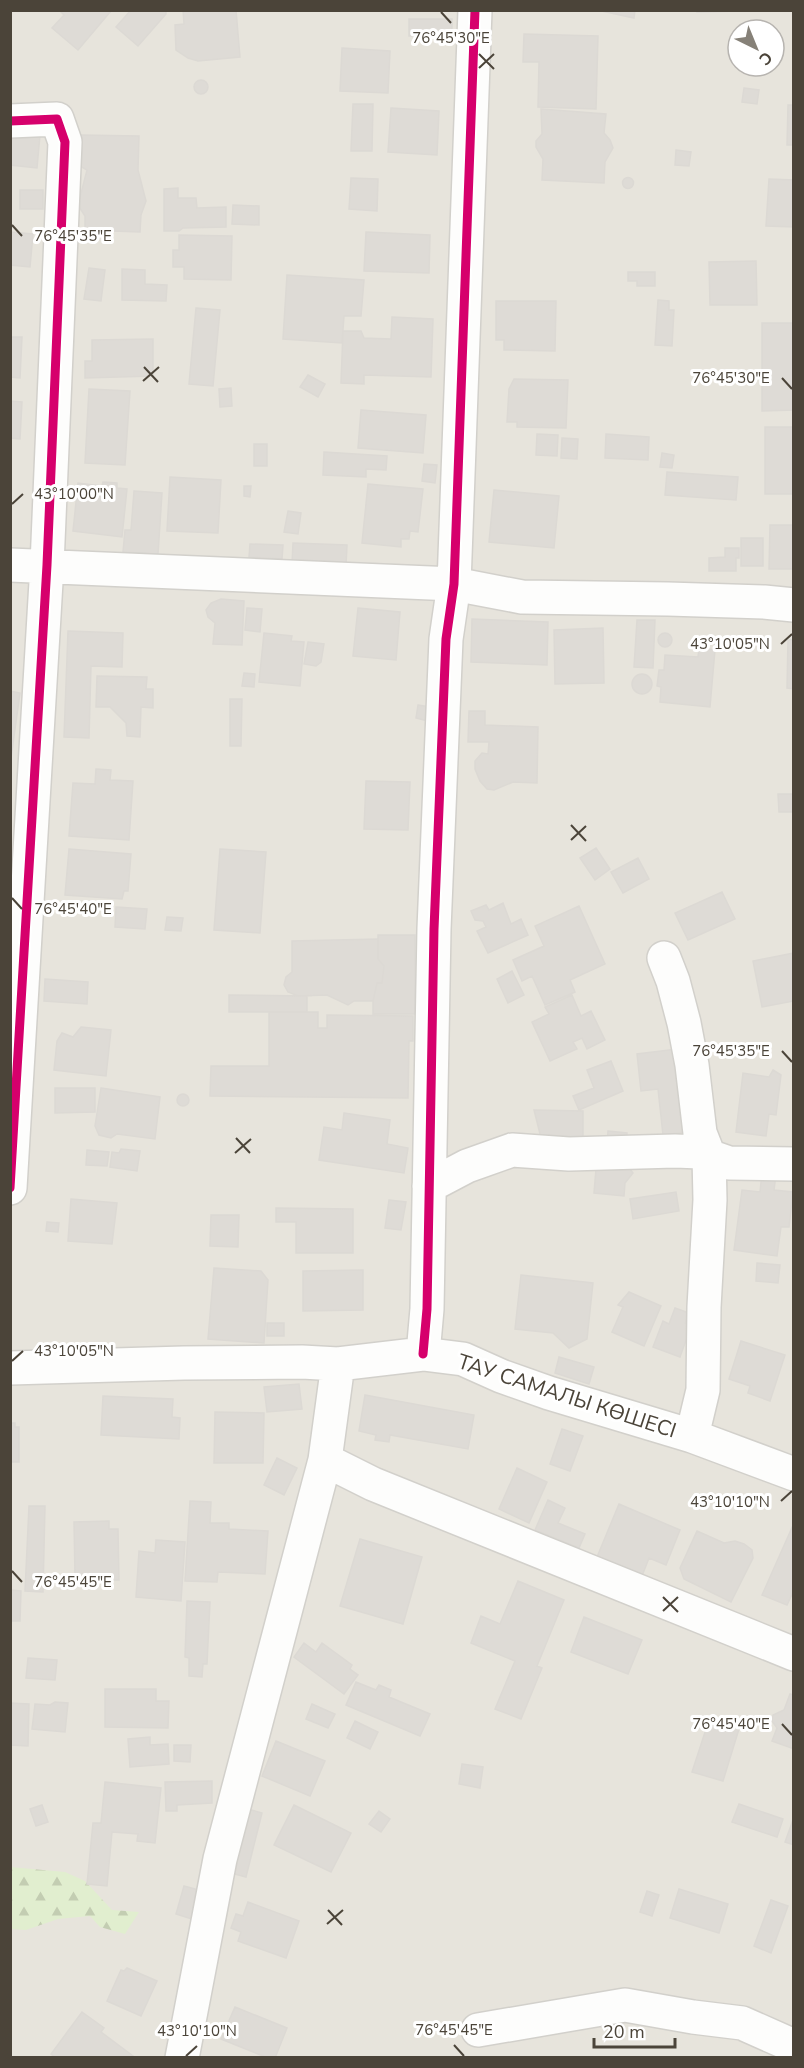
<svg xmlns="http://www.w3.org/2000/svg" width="804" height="2068" viewBox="0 0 804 2068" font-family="'Nunito Sans',sans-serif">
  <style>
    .residential { fill: #e7e4dc; fill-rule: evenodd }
    .forest { fill: url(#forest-firs) }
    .building { fill: #dedbd6; stroke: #dcd9d4; stroke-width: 1.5 }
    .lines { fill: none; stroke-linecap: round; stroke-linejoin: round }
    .minor-casing { stroke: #d2d0cb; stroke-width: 36 }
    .minor { stroke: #fdfdfc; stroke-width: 33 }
    .cycleway-casing { stroke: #fff; stroke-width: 13 }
    .cycleway { stroke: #d6006c; stroke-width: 9 }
    .ticks { fill: none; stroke: #4b4439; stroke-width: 2 }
    .labels { text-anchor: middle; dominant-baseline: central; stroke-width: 6; stroke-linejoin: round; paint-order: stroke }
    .street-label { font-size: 21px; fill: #4b4439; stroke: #fff }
    .ticks-label { font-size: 15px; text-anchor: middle; fill: #4b4439; stroke: #fff; stroke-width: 6; stroke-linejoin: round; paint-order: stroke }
  </style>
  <defs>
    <pattern id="forest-firs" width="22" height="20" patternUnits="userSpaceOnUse" patternTransform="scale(1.5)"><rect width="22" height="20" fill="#e1eecf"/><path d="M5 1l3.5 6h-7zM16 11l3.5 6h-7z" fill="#c3cdb2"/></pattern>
  </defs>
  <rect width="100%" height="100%" fill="#f4f2ee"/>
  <path class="residential" d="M11 11H793V2057H11ZM738 30H774V66H738Z"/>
  <path class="forest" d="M10 1867 65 1872 85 1881 112 1910 139 1912 125 1934 100 1927 90 1916 58 1919 26 1930 11 1929Z"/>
  <path class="building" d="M59 10H111V11L78 50 52 28 64 15Z
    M131 10H166V14L138 46 116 27Z
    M183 10H236L240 57 198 61 188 58 176 50 175 25 184 24Z
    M597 10H635L634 18Z
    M697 10H739V11L697 12Z
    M409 19H452V36H409Z
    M524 34 598 36 596 109 538 107 539 62H523Z
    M342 48 390 51 388 93 340 91Z
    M194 87a7 7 0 1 1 14 0a7 7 0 1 1-14 0Z
    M744 88 759 90 757 104 742 102Z
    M353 104H373L372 151H351Z
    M788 105H794V145H787Z
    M391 108 439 111 437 155 388 152Z
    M541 109 606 114 604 133 610 140 613 148 605 162 604 183 542 180 543 159 536 147V141L542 134Z
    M10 133 40 135 37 168 10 165Z
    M81 135 139 136 138 170 146 201 141 215 140 232 85 230V216L78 205 87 170 80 166Z
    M676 150 691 152 689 166 675 165Z
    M622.5 183a5.5 5.5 0 1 1 11 0a5.5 5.5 0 1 1-11 0Z
    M351 178 378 179 377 211 349 209Z
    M769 179 794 180V227L766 226Z
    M178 188V198H196L197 208 226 207V227L183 228 179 231H164V189Z
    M20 190H43V209H20Z
    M233 205 259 206V225L232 224Z
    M10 232 33 234 30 267 10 265Z
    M366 232 430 235 429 273 364 271Z
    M179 235 232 236 231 280 184 279V267H173V250H179Z
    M756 261 757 305H710L709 262Z
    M89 268 105 270 101 301 84 299Z
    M122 269 145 270V284L167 285 166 301 122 300Z
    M628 272H655V286H637V281H628Z
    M287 275 364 280 361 316H344L342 343 283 339Z
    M658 300 669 301V310H674L672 346 655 345Z
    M496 301H556L555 351 504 350V340H496Z
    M196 308 220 310 213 386 189 384Z
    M392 317 433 319 431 377 364 375V384L341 383 343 331H361L364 338 391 339Z
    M762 323H794V410L762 411Z
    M10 337H22L20 378 10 377Z
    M153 339V376L85 378V361H92V340Z
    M308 375 325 384 318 397 300 387Z
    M514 379 568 380 566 428 517 427V422H507L509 389Z
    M231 388 232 406 220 407 219 389Z
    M89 389 130 391 125 465 85 463Z
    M10 401 22 402 20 439 10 438Z
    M361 410 426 415 423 453 358 448Z
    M765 427H794V494H765Z
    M537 434 558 435 557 456 536 455Z
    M606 434 649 437 648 460 605 458Z
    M562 438 578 439 577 459 561 458Z
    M254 444H267V466H254Z
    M324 452 387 456 386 470 366 469V477L323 475Z
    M662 453 674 455 672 468 660 467Z
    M424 464 437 465 435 483 422 481Z
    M667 472 738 477 736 500 665 495Z
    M170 477 221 480 218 533 167 531Z
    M103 482 117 483V488L127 489 122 537 73 531 78 483 102 486Z
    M368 484 423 489 418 532 410 531 409 539H401V547L362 543Z
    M244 486H251L250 497 244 496Z
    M494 490 559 496 554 548 489 542Z
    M134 491 162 493 158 554 123 552 125 530H131Z
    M288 511 301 513 298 534 284 532Z
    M770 525H794V569H769Z
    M741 538H763V566H741Z
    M293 543 347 545 346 566 292 564Z
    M250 544 283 545 282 559 249 557Z
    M725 548H739V558H736V571H709V558L725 557Z
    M221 599 244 601 242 645 213 644 215 623 208 617 206 610 211 603Z
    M247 608 262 609 260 632 245 630Z
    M358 608 400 612 396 660 353 656Z
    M472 619 548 622 547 665 471 662Z
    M637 620H655L653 668 634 667Z
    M603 628 604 683 555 684 554 630Z
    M68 631 123 633 122 667 91 666 89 738 64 737Z
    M658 640a7 7 0 1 1 14 0a7 7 0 1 1-14 0Z
    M264 633 292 636 291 641 304 642 300 686 259 682Z
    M788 640H794V689L787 688Z
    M308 642 324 644 321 662 316 666 304 664Z
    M699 648 715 650 710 707 660 702 661 687 657 686 659 670H664L665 655 698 657Z
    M244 673 255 674 254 687 242 686Z
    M632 684a10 10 0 1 1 20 0a10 10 0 1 1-20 0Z
    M97 676 147 677 146 689H153V708L141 707 140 737 127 736 126 723 110 707H96Z
    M10 691 20 693 11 758H10Z
    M230 699H242L241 746H230Z
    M418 705 431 707 428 721 416 718Z
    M469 711H485V725L538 727 537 783 513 782 494 790 487 789 480 781 475 769V761L482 753 488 754 489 742H468Z
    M96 769 111 770 110 780 133 781 129 840 69 836 73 783 95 784Z
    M366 781 410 782 408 830 364 829Z
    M793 789 794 812H779L778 794H793Z
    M596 848 610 869 595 880 580 858Z
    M69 849 131 854 128 891H124L122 899 65 895Z
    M220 849 266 852 260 933 214 930Z
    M638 858 649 879 623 893 611 872Z
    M722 892 735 919 688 940 675 913Z
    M503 903 511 924 521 919 528 935 488 953 477 931 486 927 483 921 475 920 471 911 486 905 489 910Z
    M579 906 605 964 570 980 575 992 545 1005 532 976 522 981 513 960 544 946 535 926Z
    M116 907 147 909 145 929 115 927Z
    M167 917 183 918 181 931 165 930Z
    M378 935H415V1014H373V1001L377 983H382L384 966 378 959Z
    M378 939V959L384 966 382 983H377L373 1001H354L348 1005 327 995 298 996 288 992 284 985 286 977 292 972V941Z
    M794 953V1001L762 1007 753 961Z
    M512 971 524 995 508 1003 497 979Z
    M45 979 88 982 87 1004 44 1001Z
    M229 995 307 996V1012H229Z
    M572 995 581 1016 591 1011 605 1040 587 1049 582 1038 573 1042 577 1049 550 1061 532 1022 549 1014 545 1007Z
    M269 1012H318V1028H327V1015L413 1016V1041H409L408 1098 210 1096 211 1066H269Z
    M81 1027 111 1030 106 1076 54 1070 57 1041 62 1033 73 1037Z
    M677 1049 686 1132 663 1135 658 1089 641 1091 637 1054Z
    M611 1061 623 1091 579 1110 573 1096 594 1088 587 1070Z
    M773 1070 781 1075 776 1115 769 1114 766 1136 736 1132 743 1073 769 1077Z
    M55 1088H95V1112L55 1113Z
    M101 1088 160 1097 155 1139 117 1134 111 1138 99 1135 95 1126Z
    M177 1100a6 6 0 1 1 12 0a6 6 0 1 1-12 0Z
    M534 1110 583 1111V1143L542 1142Z
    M344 1113 390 1120 387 1144 408 1148 404 1173 319 1160 324 1127 342 1130Z
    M608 1131 627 1133 626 1146 607 1144Z
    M121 1149 140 1151 137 1171 110 1167 112 1152 119 1153Z
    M87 1150 109 1152 107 1166 86 1165Z
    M627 1165 633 1173 625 1183 624 1196 594 1193 596 1169Z
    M762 1173 776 1175 774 1190 793 1192 789 1227H781L777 1256 734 1250 742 1190 760 1192Z
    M676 1192 679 1211 633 1219 630 1199Z
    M71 1199 117 1203 112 1244 68 1241Z
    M389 1200 406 1202 401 1230 385 1228Z
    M276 1208 353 1209V1253H296V1222H276Z
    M211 1215H239L238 1247 210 1246Z
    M47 1222 59 1223 58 1232 46 1231Z
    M757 1263 780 1265 778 1283 756 1281Z
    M214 1268 261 1271 268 1280 264 1343 208 1339Z
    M363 1270V1310L303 1311V1271Z
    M521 1275 593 1283 587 1339 569 1348 553 1333 515 1329Z
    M629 1292 661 1306 644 1346 612 1332 623 1307 618 1305Z
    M675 1308 689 1313 685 1323 691 1326 680 1357 653 1347 663 1321 669 1324Z
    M267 1323H284V1336H267Z
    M741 1341 785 1355 770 1401 748 1393 750 1386 729 1379Z
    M559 1357 594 1367 589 1384 555 1373Z
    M299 1384 302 1409 267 1412 264 1387Z
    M365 1395 474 1415 468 1449 390 1435 389 1442 375 1440 376 1435 359 1431Z
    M103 1396 173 1399 172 1417 180 1418 179 1439 101 1435Z
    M215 1412 264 1413 263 1463H214Z
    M10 1423H15V1427H19V1462H10Z
    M562 1429 583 1436 570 1471 550 1464Z
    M277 1458 297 1468 284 1495 264 1485Z
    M517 1468 547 1482 529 1523 499 1509Z
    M548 1500 565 1508 558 1523 585 1534 579 1548 535 1530Z
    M190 1501 211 1502 210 1523H229V1529L268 1531 265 1574 218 1572 217 1582 185 1581Z
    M619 1504 680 1530 666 1565 649 1558 642 1576 597 1557Z
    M29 1506H45L43 1592 25 1591Z
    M109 1521V1529H118L119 1580H104V1575L75 1576 74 1522Z
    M794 1523V1590L787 1605 762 1595Z
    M697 1531 724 1543 735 1541 744 1544 752 1550 753 1558 731 1602 684 1579 680 1568Z
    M360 1539 422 1557 403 1624 340 1606Z
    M156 1540 185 1542 181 1601 136 1597 139 1551 155 1553Z
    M518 1581 564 1600 537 1666 542 1668 521 1719 495 1709 515 1661 471 1643 481 1616 500 1624Z
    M10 1590 21 1591 20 1621H10Z
    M187 1601 210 1602 207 1664H203L202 1677 189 1676V1658L185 1657Z
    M584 1617 642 1640 628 1674 571 1652Z
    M304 1643 316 1652 322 1643 352 1665 350 1669 358 1675 344 1694 294 1657Z
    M28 1658 57 1660 55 1680 26 1678Z
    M356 1682 376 1690 379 1685 391 1690 389 1697 430 1714 420 1736 346 1705Z
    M105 1689H156V1701H169L168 1728 105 1727Z
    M790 1694 794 1695V1749L772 1741 777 1728 772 1721 773 1715 784 1710Z
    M55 1702 68 1703 65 1732 32 1729 35 1704 50 1705Z
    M10 1703 29 1704 28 1746 10 1745Z
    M312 1704 335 1714 328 1728 306 1719Z
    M709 1720 739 1729 723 1781 692 1772Z
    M355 1721 378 1732 370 1749 347 1738Z
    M150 1737V1745L168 1744 169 1764 130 1767 128 1739Z
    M276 1741 325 1761 310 1796 262 1776Z
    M174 1745H191L190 1762 174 1761Z
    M462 1764 483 1767 480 1788 459 1784Z
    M212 1781V1803L177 1805V1811H166L165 1782Z
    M105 1782 161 1788 155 1843 137 1841 138 1834 112 1832 107 1886 87 1884 93 1823H101Z
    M739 1804 783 1819 777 1837 732 1822Z
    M42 1805 48 1822 36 1826 30 1809Z
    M294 1805 351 1833 331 1872 274 1845Z
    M244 1808 262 1813 246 1877 227 1872Z
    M379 1811 390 1819 381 1832 369 1824Z
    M794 1817V1845L785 1842Z
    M184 1886 199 1890 192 1919 176 1914Z
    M679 1889 728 1904 719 1933 670 1918Z
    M647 1891 659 1895 652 1916 640 1912Z
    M771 1900 788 1906 771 1953 754 1946Z
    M248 1902 299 1921 286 1958 238 1941 241 1932 231 1928 236 1914 243 1916Z
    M127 1968 157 1981 141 2016 107 2001 121 1970 124 1971Z
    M235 2007 287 2028 275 2058H268L221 2039Z
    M82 2012 104 2028 101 2032 133 2056 132 2058H56L51 2054Z"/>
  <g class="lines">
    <defs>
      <path id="minor" d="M10 121 57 119 65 142 47 565 10 1188
        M10 565 454 584 522 597 668 599 764 602 794 605
        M664 958 673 981 684 1023 692 1065 700 1133 709 1156 729 1163 794 1164
        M429 1186 467 1166 512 1150 569 1154 675 1151 700 1152 709 1156 710 1200 704 1307 703 1390 692 1436
        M423 1354 427 1309 434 929 446 639 454 584 475 10
        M10 1368 184 1363 302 1362 338 1364 423 1354 463 1359 501 1376 549 1393 692 1436 794 1474
        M325 1460 373 1484 794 1654
        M478 2030 625 2005 693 2017 742 2023 794 2046
        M182 2058 220 1859 325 1460 338 1364"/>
    </defs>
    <use href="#minor" class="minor-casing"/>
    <use href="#minor" class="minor"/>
    <defs>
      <path id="cycleway" d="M10 121 57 119 65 142 47 565 10 1188
        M423 1354 427 1309 434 929 446 639 454 584 475 10"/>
    </defs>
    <use href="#cycleway" class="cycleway-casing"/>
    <use href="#cycleway" class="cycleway"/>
  </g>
  <path class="ticks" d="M441 12 451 23M479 54 494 69M479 68 494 54M12 225 22 236M144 367 158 382M782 378 792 389M143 381 159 367M12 504 23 494M781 644 792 634M571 825 586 841M571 840 586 826M12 898 22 909M782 1051 792 1062M236 1138 250 1153M235 1153 251 1139M12 1361 23 1351M781 1501 792 1491M12 1571 22 1582M663 1597 678 1612M663 1611 678 1597M782 1724 792 1735M328 1910 342 1925M327 1924 343 1910M454 2045 464 2056M186 2056 197 2046"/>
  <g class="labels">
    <g class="street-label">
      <text transform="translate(567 1396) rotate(18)">ТАУ САМАЛЫ КӨШЕСІ</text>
    </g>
  </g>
  <g class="ticks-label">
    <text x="451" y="43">76°45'30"E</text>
    <text x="73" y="241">76°45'35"E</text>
    <text x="731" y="383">76°45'30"E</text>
    <text x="74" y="499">43°10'00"N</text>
    <text x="730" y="649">43°10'05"N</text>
    <text x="73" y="914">76°45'40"E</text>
    <text x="731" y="1056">76°45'35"E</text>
    <text x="74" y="1356">43°10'05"N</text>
    <text x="730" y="1507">43°10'10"N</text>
    <text x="73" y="1587">76°45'45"E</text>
    <text x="731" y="1729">76°45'40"E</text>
    <text x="454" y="2035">76°45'45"E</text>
    <text x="197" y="2036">43°10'10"N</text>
  </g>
  <rect width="804" height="2068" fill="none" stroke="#4b4439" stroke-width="24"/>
  <g transform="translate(756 48) rotate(137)"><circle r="28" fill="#ffffff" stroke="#b7b4b0" stroke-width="1.5"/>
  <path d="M0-4.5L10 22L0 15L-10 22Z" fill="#868178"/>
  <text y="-9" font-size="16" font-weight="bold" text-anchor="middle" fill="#4b4439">С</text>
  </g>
  <path d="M594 2038v9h81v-9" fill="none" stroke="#4b4439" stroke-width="3"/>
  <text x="603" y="2038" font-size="18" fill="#4b4439" stroke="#ffffff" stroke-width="4.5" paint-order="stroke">20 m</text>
</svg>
